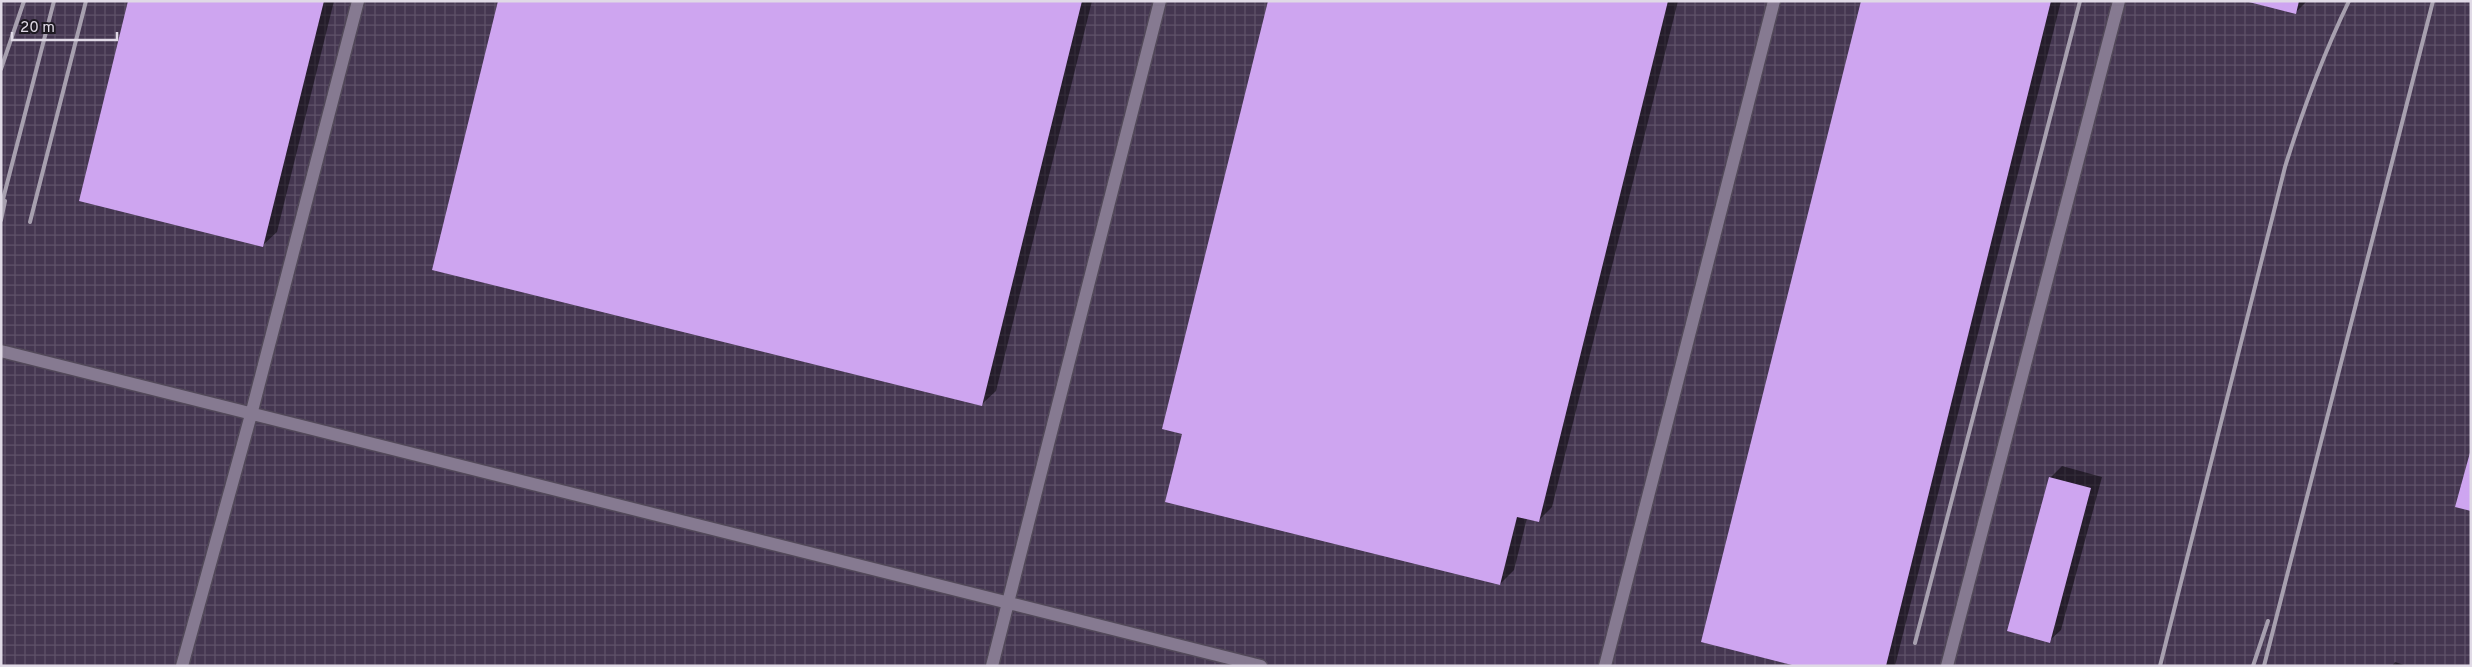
<svg xmlns="http://www.w3.org/2000/svg" width="2472" height="667" viewBox="0 0 2472 667" font-family="Overpass,sans-serif">
  <style>
    .industrial { fill: url(#industrial-grid) }
    .shadow { fill: #0007 }
    .building { fill: #cea5f0 }
    .lines { fill: none; stroke-linecap: round; stroke-linejoin: round }
    .minor-casing { stroke: #524959; stroke-width: 15 }
    .minor { stroke: #867a91; stroke-width: 12 }
    .rail { stroke: #a7a0af; stroke-width: 4 }
  </style>
  <defs>
    <pattern id="industrial-grid" width="8" height="8" patternUnits="userSpaceOnUse" patternTransform="scale(1.25)"><rect width="8" height="8" fill="#443650"/><path d="M0 4h8M4 0v8" fill="none" stroke="#5f5269"/></pattern>
  </defs>
  <rect width="100%" height="100%" fill="#382e42"/>
  <path class="industrial" d="M1 1H2471V666H1Z"/>
  <path class="shadow" d="M129 1H334L277 232 263 245Z
    M500 1H1092L996 391 982 404Z
    M1269 1H1678L1552 507 1538 521 1527 518 1514 570 1500 584 1183 433Z
    M1862 1H2061L1895 666H1801Z
    M2247 1H2307L2295 13Z
    M2062 466 2102 477 2061 630 2049 641 2050 478Z
    M2395 662 2407 666H2392Z"/>
  <path class="building" d="M128 1H324L263 247 79 201Z
    M498 1H1082L982 406 432 270Z
    M1268 1H1668L1539 522 1517 517 1500 585 1165 502 1182 434 1162 429Z
    M1861 1H2051L1886 666H1796L1701 642Z
    M2245 1H2299L2296 14Z
    M2471 449V511L2455 507Z
    M2049 477 2091 488 2050 643 2007 631Z"/>
  <g class="lines">
    <defs>
      <path id="minor" d="M1 351 1261 666
        M182 666 252 411 358 1
        M992 666 1160 1
        M1605 666 1774 1
        M1947 666 2119 1"/>
    </defs>
    <use href="#minor" class="minor-casing"/>
    <use href="#minor" class="minor"/>
    <path class="rail" d="M1 69 24 1
      M1 207 54 1
      M1 220 5 201
      M30 222 86 1
      M1915 643 2080 1
      M2160 666 2285 167C2303 109 2323 55 2349 1
      M2253 666 2268 621
      M2264 666 2433 1"/>
  </g>
  <rect width="2472" height="667" fill="none" stroke="#e0dae6" stroke-width="5"/>
  <path d="M12 32v8h105v-8" fill="none" stroke="#e0dae6" stroke-width="2.5"/>
  <text x="20" y="32" font-size="15" fill="#e0dae6" stroke="#1d1921" stroke-width="4" paint-order="stroke">20 m</text>
</svg>
